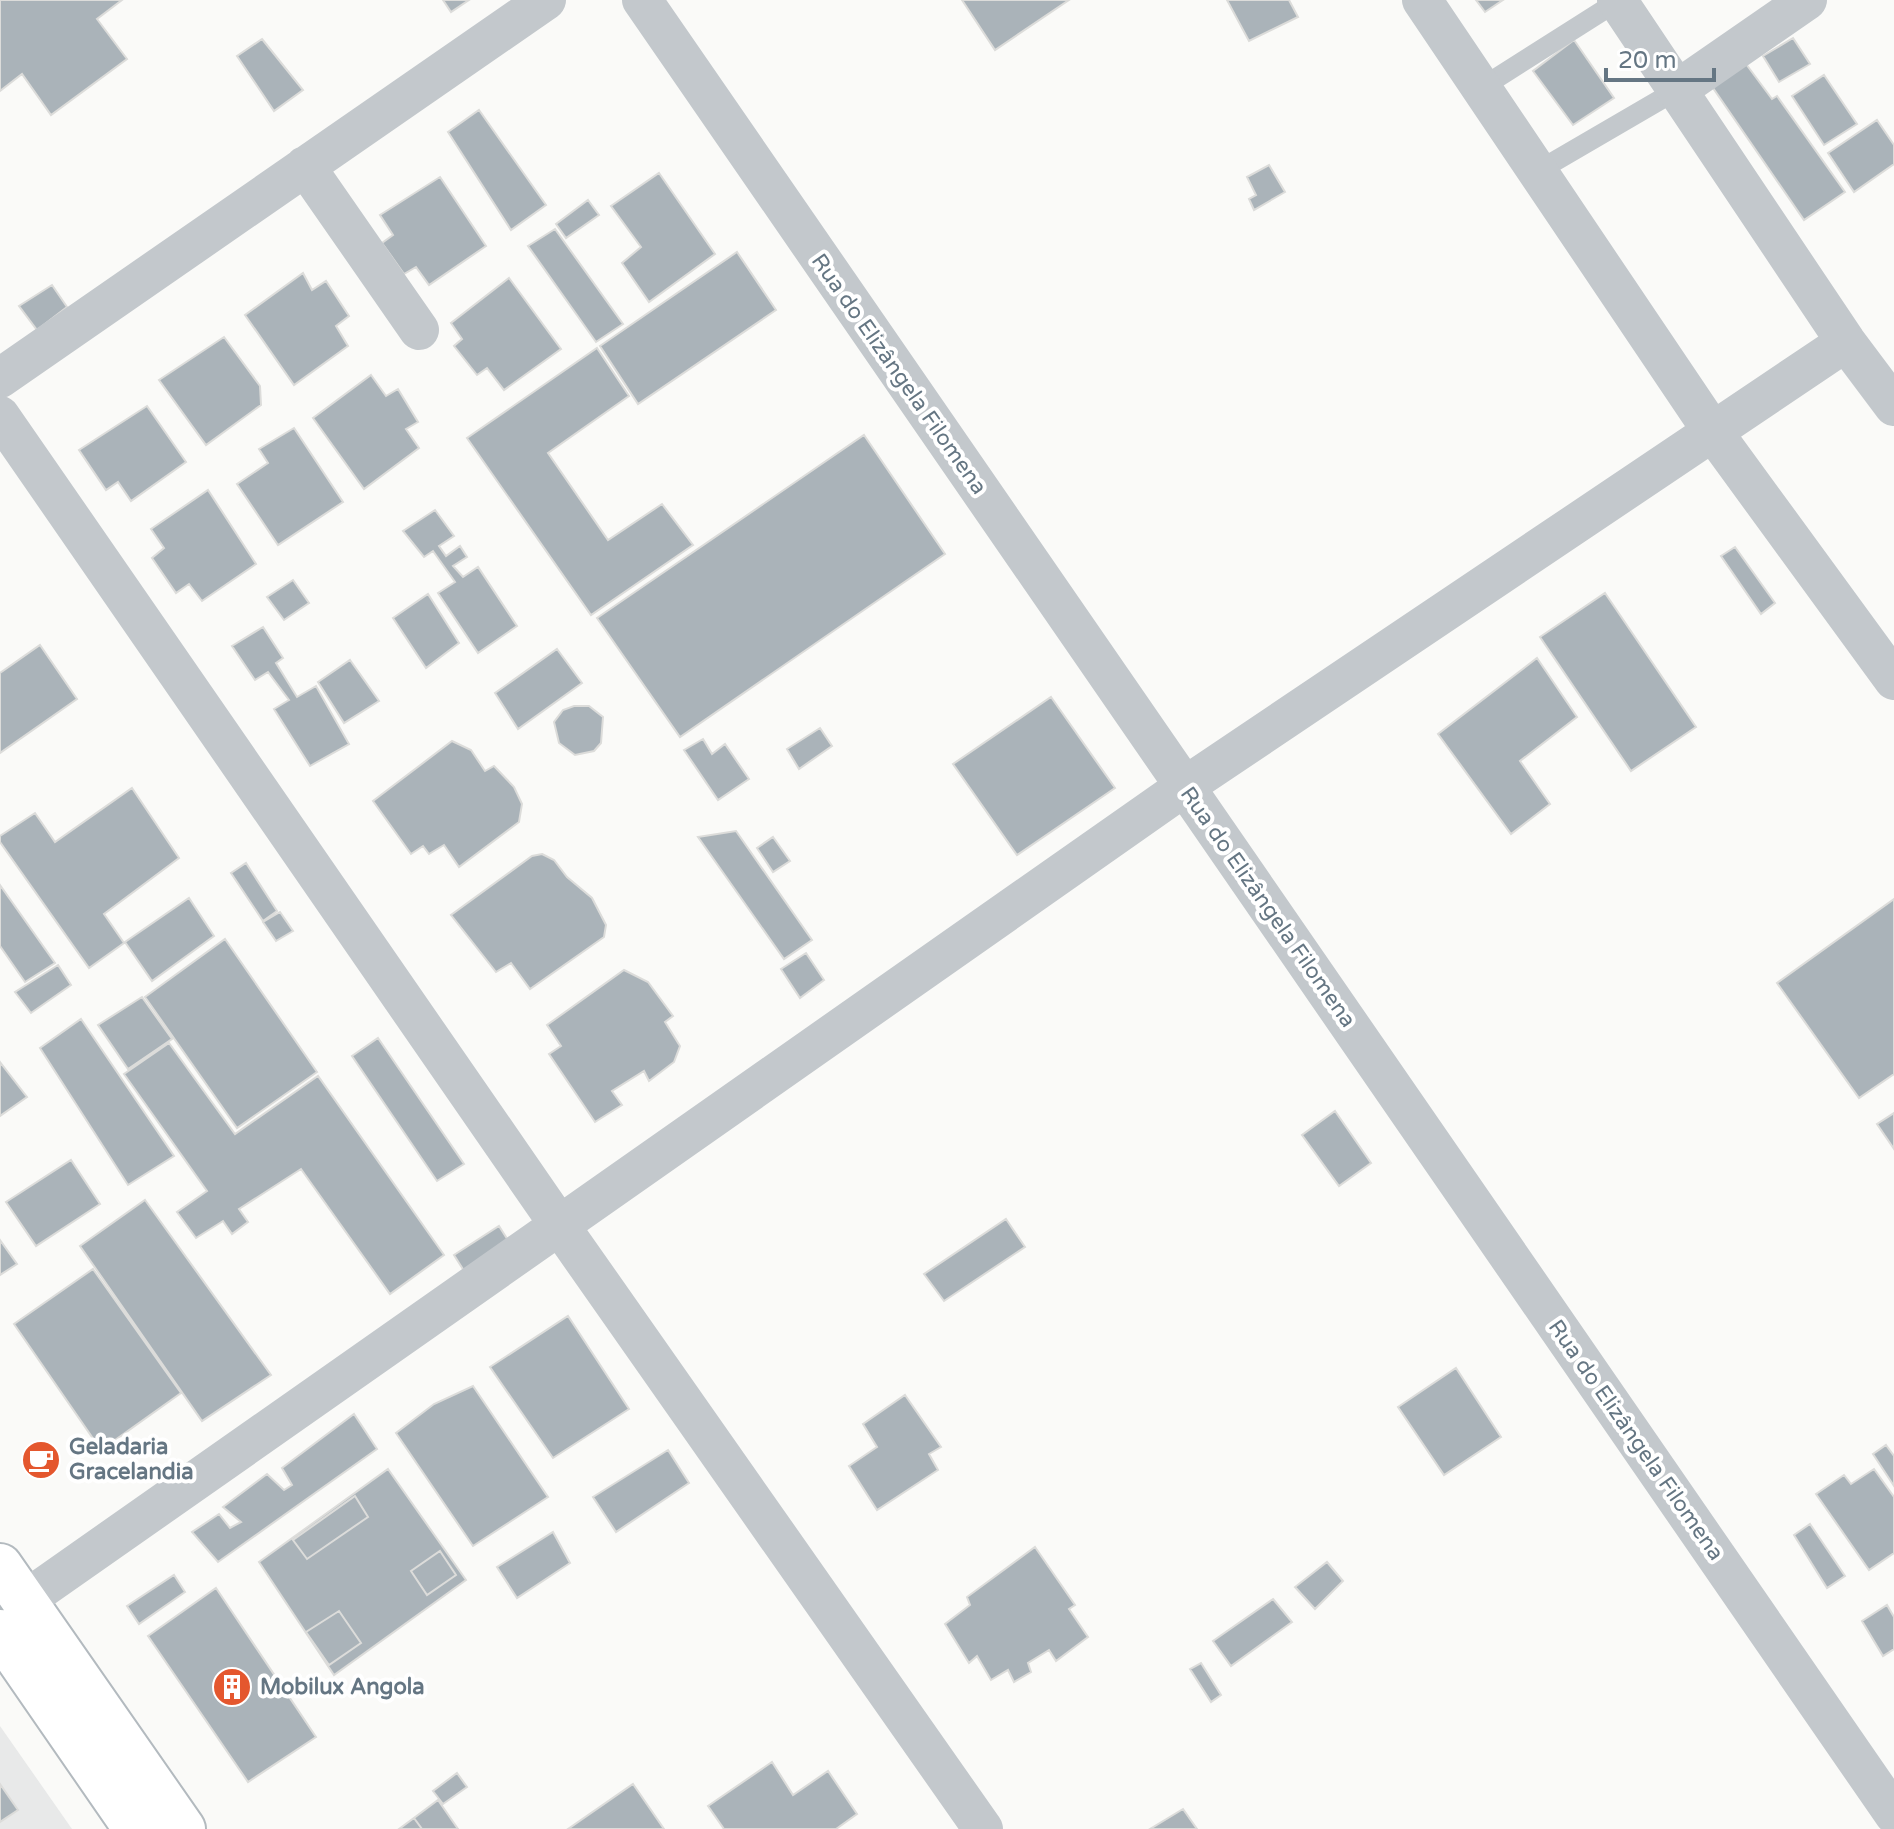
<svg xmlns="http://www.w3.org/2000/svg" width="1894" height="1829" viewBox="0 0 1894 1829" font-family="'Varela Round',sans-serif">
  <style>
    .built { fill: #e8e9e9 }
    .building { fill: #aab3b9; stroke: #dcdcda; stroke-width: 2 }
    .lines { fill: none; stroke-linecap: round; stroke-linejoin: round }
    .secondary-casing { stroke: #b3babf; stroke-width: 48 }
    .service { stroke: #c3c8cc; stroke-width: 20 }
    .minor { stroke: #c3c8cc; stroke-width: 40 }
    .secondary { stroke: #fff; stroke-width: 44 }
    .labels { text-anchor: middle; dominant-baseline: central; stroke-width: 8; stroke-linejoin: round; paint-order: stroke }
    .street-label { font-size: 22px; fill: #657683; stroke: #fff }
    .poi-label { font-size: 22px; font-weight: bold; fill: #657683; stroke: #fff; text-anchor: start }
  </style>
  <rect width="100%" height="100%" fill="#fafaf8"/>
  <path class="built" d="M0 1726 72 1829H0Z"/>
  <path class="building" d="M0 0H122L97 19 127 59 51 115 22 74 0 91Z
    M443 0H469L451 12Z
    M962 0H1069L995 50Z
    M1227 0H1289L1298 17 1249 41Z
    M1476 0H1503L1485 12Z
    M1793 38 1810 64 1779 82 1763 56Z
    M262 39 303 90 274 111 237 56Z
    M1574 40 1614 98 1573 125 1533 71Z
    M1746 64 1772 99 1777 96 1845 192 1804 220 1711 85Z
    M1824 75 1857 124 1824 145 1792 96Z
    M479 110 546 205 511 230 448 132Z
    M1877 120 1894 145V164L1854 192 1828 153Z
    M1269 165 1285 192 1254 210 1249 199 1256 195 1247 177Z
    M659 173 715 254 649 302 622 263 641 247 611 206Z
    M440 177 486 246 429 285 416 267 404 274 382 243 393 235 380 215Z
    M588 200 599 215 566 238 556 224Z
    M555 229 623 324 596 342 528 246Z
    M737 252 776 310 638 404 600 346Z
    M303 273 312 290 326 281 349 316 336 326 348 346 294 385 245 315Z
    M509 278 561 349 504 390 487 368 477 375 454 346 462 339 451 323Z
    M52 285 67 307 37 330 19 306Z
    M224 337 260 386 261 405 206 445 159 380Z
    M597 348 629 396 548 453 608 540 662 504 693 545 591 615 467 438Z
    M371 375 386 396 398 389 418 422 406 429 419 448 364 489 313 418Z
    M147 406 186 462 131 501 118 482 106 490 79 450Z
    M294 428 343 502 278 545 237 484 268 463 259 449Z
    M864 435 945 554 680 737 597 618Z
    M208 490 256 564 202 601 189 584 176 593 152 558 164 548 151 529Z
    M435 510 454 536 439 546 446 556 460 546 467 557 453 566 463 577 478 567 517 626 478 653 438 593 455 582 433 551 424 557 403 531Z
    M1735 547 1775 603 1761 614 1721 556Z
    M293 580 309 603 284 620 267 597Z
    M1605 593 1696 727 1631 771 1540 637Z
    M428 594 459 643 426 668 393 618Z
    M263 627 283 658 276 663 297 697 316 686 349 744 310 766 274 709 289 700 268 672 255 680 232 646Z
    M40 645 77 699 0 753V673Z
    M557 649 582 683 518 729 495 693Z
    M1537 658 1577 717 1520 761 1550 804 1511 834 1438 734Z
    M350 660 379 701 344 723 318 682Z
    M1051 697 1115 788 1017 855 953 764Z
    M574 706H589L603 717 601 743 594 751 575 755 559 743 554 722 563 710Z
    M820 728 832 746 799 769 787 749Z
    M703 739 712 754 725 744 749 779 718 800 684 750Z
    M452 741 471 750 485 771 494 766 514 787 522 804 519 822 459 867 444 845 429 854 423 846 411 854 373 801Z
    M132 788 179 858 104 914 124 943 89 968 0 842V836L35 813 55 842Z
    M736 831 812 940 784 959 698 837Z
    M773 837 790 861 773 872 757 848Z
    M542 854 554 860 567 877 592 898 606 925 604 937 530 989 511 963 496 972 451 915 532 856Z
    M246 863 277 911 263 921 231 873Z
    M0 885 55 963 25 982 0 946Z
    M189 898 214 936 152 981 125 942Z
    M1894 899V1074L1859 1098 1777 983Z
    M280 912 293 931 276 941 263 922Z
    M225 939 317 1072 237 1128 145 997Z
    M806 953 824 980 800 998 781 969Z
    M58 965 71 985 31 1013 15 992Z
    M624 970 648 982 673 1016 665 1022 680 1046 674 1062 649 1081 644 1071 612 1091 622 1105 595 1122 549 1054 561 1046 547 1025Z
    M142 997 172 1039 128 1069 98 1025Z
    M81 1019 174 1156 128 1185 40 1048Z
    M378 1038 464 1164 437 1181 352 1056Z
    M169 1043 235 1134 318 1076 444 1255 390 1294 301 1169 239 1209 248 1222 232 1234 223 1221 196 1238 177 1212 207 1191 124 1074Z
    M0 1062 27 1097 0 1116Z
    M1335 1111 1371 1163 1339 1186 1302 1135Z
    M1894 1113V1149L1877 1124Z
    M71 1160 100 1204 36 1246 6 1202Z
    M145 1200 271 1375 202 1421 80 1246Z
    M1006 1219 1025 1247 944 1301 924 1274Z
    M499 1226 511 1245 466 1274 454 1255Z
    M0 1240 17 1264 0 1275Z
    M93 1269 181 1393 101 1450 14 1324Z
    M568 1316 629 1409 553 1458 490 1367Z
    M1456 1368 1501 1437 1444 1475 1398 1407Z
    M473 1386 548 1497 473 1546 396 1433 434 1404Z
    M905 1395 941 1447 929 1454 938 1470 877 1510 849 1466 877 1447 863 1424Z
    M354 1414 377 1449 218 1562 192 1532 219 1514 230 1528 241 1522 223 1507 267 1474 284 1490 292 1485 282 1468Z
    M1886 1445 1894 1456V1486L1873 1454Z
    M668 1450 689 1483 616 1532 593 1497Z
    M388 1469 466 1580 334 1675 259 1562Z
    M1874 1469 1894 1497V1553L1869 1570 1816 1494 1844 1475 1851 1484Z
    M355 1496 368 1517 307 1559 293 1540Z
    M1810 1524 1845 1576 1827 1588 1794 1535Z
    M553 1532 570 1563 517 1598 497 1567Z
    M1035 1547 1075 1605 1069 1609 1088 1637 1056 1661 1049 1650 1028 1663 1031 1672 1014 1682 1008 1670 991 1680 977 1656 969 1663 945 1624 970 1605 967 1597Z
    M440 1551 456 1575 427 1595 411 1571Z
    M1327 1562 1343 1581 1315 1609 1295 1587Z
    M174 1575 185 1592 139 1624 127 1606Z
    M216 1588 316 1737 248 1782 148 1636Z
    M1273 1599 1292 1622 1231 1666 1213 1641Z
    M1887 1605 1894 1617V1649L1883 1656 1862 1621Z
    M339 1611 361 1643 329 1665 306 1632Z
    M1201 1663 1221 1695 1211 1702 1190 1669Z
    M772 1762 793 1795 828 1771 857 1814 836 1829H724L708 1806Z
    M457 1773 467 1787 443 1804 433 1791Z
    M0 1784 18 1810 0 1822Z
    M633 1784 664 1829H568Z
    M438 1800 458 1829H422L414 1818Z
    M1183 1809 1197 1829H1150Z
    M414 1818 422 1829H399Z"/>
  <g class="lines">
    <defs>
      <path id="secondary" d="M0 1566 183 1829
        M0 1632 136 1829"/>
    </defs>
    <use href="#secondary" class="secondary-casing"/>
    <path class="service" d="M1481 88 1618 1
      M1538 171 1677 90"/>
    <path class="minor" d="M642 0 1894 1814
      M1422 0 1713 432 1894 680
      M1617 0 1846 342 1894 406
      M1677 90 1807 0
      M305 166 419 330
      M0 378 546 0
      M0 416 560 1226 983 1829
      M24 1601 1184 787 1846 342"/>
    <use href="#secondary" class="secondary"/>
  </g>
  <defs>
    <symbol id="cafe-disc" viewBox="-11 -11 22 22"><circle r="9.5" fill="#e4572e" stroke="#fff"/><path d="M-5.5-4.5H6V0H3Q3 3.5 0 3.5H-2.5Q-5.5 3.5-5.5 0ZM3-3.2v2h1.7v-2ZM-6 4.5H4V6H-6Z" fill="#fff"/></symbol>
    <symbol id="building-disc" viewBox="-11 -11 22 22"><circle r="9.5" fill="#e4572e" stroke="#fff"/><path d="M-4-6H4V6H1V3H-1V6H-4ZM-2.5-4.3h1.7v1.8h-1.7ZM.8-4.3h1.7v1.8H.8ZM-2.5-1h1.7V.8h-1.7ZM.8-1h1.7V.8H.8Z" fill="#fff"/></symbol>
  </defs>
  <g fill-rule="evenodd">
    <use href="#cafe-disc" x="19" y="1438" width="44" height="44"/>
    <use href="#building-disc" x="210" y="1665" width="44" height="44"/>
  </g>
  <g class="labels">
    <g class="street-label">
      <text transform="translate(899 374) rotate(55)">Rua do Elizângela Filomena</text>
      <text transform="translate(1268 907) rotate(55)">Rua do Elizângela Filomena</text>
      <text transform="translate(1636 1440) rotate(55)">Rua do Elizângela Filomena</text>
    </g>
    <g class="poi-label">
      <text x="69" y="1447">Geladaria<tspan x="69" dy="25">Gracelandia</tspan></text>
      <text x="260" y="1687">Mobilux Angola</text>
    </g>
  </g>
  <path d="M1606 68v12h108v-12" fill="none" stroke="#657683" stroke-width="4"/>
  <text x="1618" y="68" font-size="24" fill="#657683" stroke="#ffffff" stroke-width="6" paint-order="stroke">20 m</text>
</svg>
